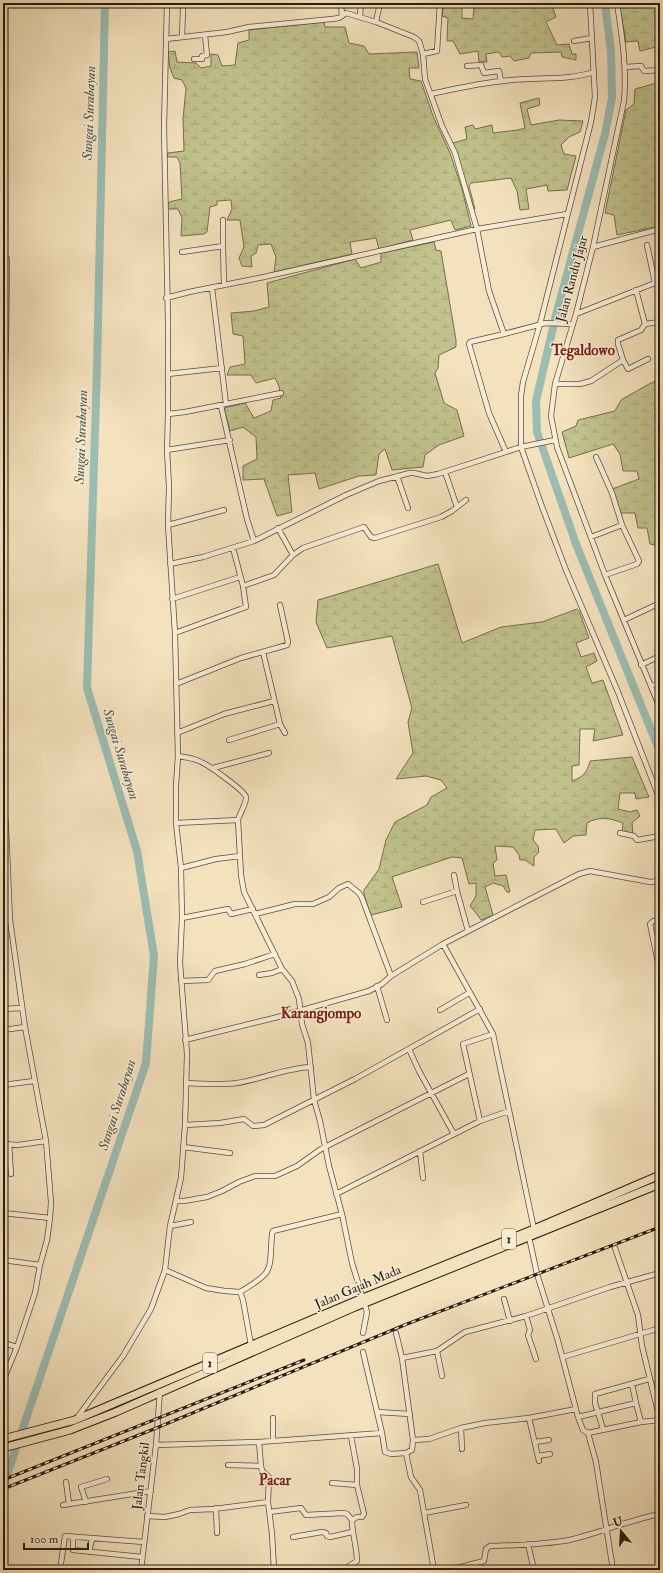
<svg xmlns="http://www.w3.org/2000/svg" width="663" height="1573" viewBox="0 0 663 1573" font-family="'IM FELL Double Pica',serif">
  <style>
    .wetland { fill: url(#wetland-marsh); stroke: #746e4e }
    .lines { fill: none; stroke-linecap: round; stroke-linejoin: round }
    .river { stroke: #9cbdb3; stroke-width: 8 }
    .minor-casing { stroke: #5a4d3c; stroke-width: 6 }
    .highway-casing { stroke: #271b10; stroke-width: 9 }
    .minor { stroke: #f8ecd5; stroke-width: 4.5 }
    .highway { stroke: #f4e2be; stroke-width: 7 }
    .rail-casing { stroke: #271b10; stroke-width: 3 }
    .rail { stroke: #f8ecd5; stroke-width: 1.5; stroke-dasharray: 4.5; stroke-linecap: butt }
    .labels { text-anchor: middle; dominant-baseline: central; stroke-width: 3; stroke-linejoin: round; paint-order: stroke }
    .shield { fill: #f8ecd5; stroke: #665a4b; stroke-width: 1 }
    .shield-label { font-size: 12px; font-weight: bold; fill: #271b10 }
    .street-label { font-size: 13px; fill: #271b10; stroke: #f8ecd5 }
    .water-label { font-size: 14px; font-style: italic; fill: #505449; stroke: #f8ecd5 }
    .quarter-label { font-size: 15px; font-weight: bold; fill: #7a1f14; stroke: #f8ecd5 }
  </style>
  <defs>
    <pattern id="wetland-marsh" width="20" height="14" patternUnits="userSpaceOnUse"><rect width="20" height="14" fill="#c1c28d"/><path d="M1 5h8M5 5V1M11 12h8M15 12V8" fill="none" stroke="#a6a679"/></pattern>
  </defs>
  <rect width="100%" height="100%" fill="#f4e2be"/>
  <filter id="stains"><feTurbulence type="fractalNoise" baseFrequency=".005" numOctaves="4"/><feColorMatrix values="0 0 0 0 .2 0 0 0 0 .09 0 0 0 0 .02 0 0 0 .5 -.17"/></filter>
  <radialGradient id="worn" r=".72"><stop offset=".6" stop-color="#630" stop-opacity="0"/><stop offset="1" stop-color="#630" stop-opacity=".3"/></radialGradient>
  <path class="wetland" d="M444 3H466L462 8V18L473 19 474 8C496 0 528 3 551 3L556 17 546 22 557 45 569 44 572 54H576V60L562 57 561 52 531 53 529 58 514 61 510 56 502 57 499 52 486 54 487 62H479L478 51 460 54 453 41H447L448 18 442 16Z
    M619 3H660V46L640 51 638 41 626 42Z
    M324 22 325 27H345L349 43 364 46 369 54 417 52 419 68H409L410 79 421 81 433 116 450 153 462 189 471 226 455 230 451 220 410 230 413 240 379 249 376 238 350 242 352 254 274 272 276 257 271 244 258 245 256 253 251 256 252 267 242 266 239 258 244 247 240 220H227L232 209 231 200 217 201V205L210 207 207 232 204 234 181 236 182 218 178 209H167L169 202 182 199 180 163 177 157H167L168 153 184 151 183 119 186 88 182 80 174 78 170 68 168 52 175 51 177 62 196 63 201 68 211 66V54L218 55 222 66 235 65 238 43 249 40V30Z
    M3 76H7V103L3 102Z
    M657 83 660 90V226L617 235 614 215 605 213 626 110 634 104 635 89Z
    M539 98 540 105 527 109 531 125 559 120 583 121 580 132 569 137 561 145 564 154 576 156 567 190 548 191 547 185 526 189 529 209 520 210 517 191 511 178 471 183 469 186 475 209H472L453 143 467 139 465 127 473 125 475 129 492 125 493 133 518 130 525 128 520 103Z
    M434 242 436 250 441 251 456 340V347L439 355 438 368 435 373 444 403 457 410 464 436 439 445 425 455 423 467 392 470 385 449 379 454 376 475 359 476 319 489 315 473 288 475 292 512 277 516 264 479 243 480V466L257 459 256 437 243 427 230 431 224 408 245 403 254 418 271 411 273 400 281 398 279 386 275 378 256 383 251 375H227L230 367 245 364 243 336 233 334 231 313 254 311 269 307 267 283 355 259 361 268 381 262V253Z
    M660 379V546L650 544 647 528H638L635 513H621L612 489 639 479 637 471H623L620 454 613 444 569 458 562 432 576 426 578 420 615 411 621 400 649 384Z
    M438 564 462 643 501 627 542 622 577 609 579 611 589 638 576 643 581 657 594 653 597 661 586 667 592 683 603 680 623 735 593 741 595 729H580L579 765 572 766V781C583 777 587 773 590 761L632 757 649 797 636 799 635 793H620L618 809 630 812 637 810 640 816 632 823 633 835 622 832 623 823C610 818 599 816 587 823L586 835 573 836 564 843 556 829 535 830 533 840 538 846 539 852 534 857V866L525 860H520L519 855 513 847 495 846 497 860 493 863 495 876 506 875 510 892H507L503 886 493 883 485 887 493 915 481 920 476 913 470 906 476 896V883L469 884 462 858 452 857 392 877 402 907 371 915 364 896V890L379 869 386 840 395 822 427 805 431 797 447 788 441 780 426 776 396 779 413 753 408 722 412 708 392 636 327 648 316 622 318 600Z"/>
  <g class="lines">
    <path class="river" d="M605 3 611 52 612 98 605 134 556 315 536 401 537 432 576 544 660 752
      M3 1487 146 1063 154 956 137 851 87 688 97 367 105 3"/>
    <defs>
      <path id="minor" d="M341 3 342 16
        M590 3 595 97 591 122 540 324 523 382 521 396V447L541 504 566 570 618 692 660 800
        M617 3C622 36 627 68 624 101L593 247 576 314 555 384 551 416 557 447 605 575 660 708
        M360 16 361 3
        M376 22 380 3
        M182 37 183 9
        M166 39 227 32 249 27 332 19 339 18 346 13 376 22 414 37 419 41 420 44 423 54 425 79 442 126 455 153 477 229 489 291 504 334 546 323 572 324
        M574 41 592 38
        M423 54 437 51 440 3
        M194 59H202V56L207 55 205 35
        M467 66 481 65 484 73 499 71 501 81
        M625 67 641 66 644 71 660 70
        M431 94C463 87 495 80 528 79 550 78 572 79 594 72
        M223 220V246
        M647 245 655 283
        M593 247 660 229
        M182 252 223 246 224 285
        M212 288 226 404
        M636 290 645 324
        M166 298 189 292 264 277 477 229 567 214
        M576 314 660 281
        M504 334 470 342 469 344 489 413 506 452
        M623 360 628 369 648 359
        M168 374 222 368
        M555 384H580L591 381 623 360 618 344V340L641 330 645 324 660 322
        M3 403 6 343 7 259
        M221 406 247 519 254 541
        M168 414 185 412 281 393
        M167 450 230 440
        M596 457 612 493 622 525 639 561 637 564 605 575
        M445 472 457 507
        M397 476 408 508
        M168 525 224 510
        M278 528 293 555
        M591 537 622 525
        M170 564 203 557 254 541 346 495 379 481 410 473H414L427 476 438 474 521 447 555 440
        M243 586 274 575 293 555 303 548 364 527 371 537 375 538 441 517 452 511 466 500
        M172 599 240 577
        M624 620 660 603
        M175 633 246 607 243 586 233 548
        M263 652 280 724 285 733
        M641 665 660 656
        M176 684 241 658 287 645 288 642 280 605
        M651 686 660 683
        M177 733 224 714 274 701
        M229 740 280 724
        M178 756C185 757 193 758 199 761 207 764 244 790 246 797 247 802 240 813 238 820L241 875 244 892 282 969 292 981 299 999 302 1024 308 1043 314 1100 320 1121 329 1166 342 1214 352 1263 367 1312 363 1333
        M213 768 269 753
        M3 795 6 827 10 920 25 1027 46 1141 51 1202 50 1218 47 1240 40 1265 35 1293 17 1347 3 1381
        M176 823 238 820
        M620 833 634 836 637 840 660 836
        M181 868 216 859 240 856
        M454 875 457 891 468 931
        M423 902 457 891
        M255 914 295 904H313L329 897 339 888 348 884 359 893 362 898 391 976
        M182 918 228 909 231 914 253 909
        M3 921 10 920
        M660 921H653L650 924 660 972
        M443 944 493 1034 534 1229
        M259 975 272 973 282 969
        M181 981 208 980 215 971 245 964 275 954
        M377 986 387 1020
        M3 1009 22 1008
        M440 1010 469 993
        M3 1030 25 1027
        M185 1040 278 1017 369 991 382 984 391 976 443 944 579 874 590 871 650 882 660 881
        M409 1049 419 1071 454 1134
        M187 1083C204 1084 221 1085 237 1083 262 1079 286 1068 311 1067
        M3 1085 34 1081
        M480 1121 463 1044 493 1034
        M185 1125 220 1123 244 1119 253 1126 264 1125 355 1079 480 1009
        M3 1144 18 1145 46 1141
        M9 1144 11 1174
        M183 1147 230 1153
        M420 1151 423 1178
        M336 1194 480 1121 509 1111
        M176 1201H184L207 1197 222 1191 239 1182 255 1176H275L297 1166 321 1149 469 1074
        M3 1213 50 1218
        M170 1226 191 1222
        M529 1237 537 1274 558 1341 578 1417 583 1430 588 1433 596 1462 613 1570
        M3 1260 40 1265
        M165 1270 206 1288 225 1291 240 1292 243 1300 251 1345
        M240 1292C275 1271 269 1272 272 1234L273 1231 342 1214
        M504 1299 510 1321
        M526 1316 530 1330 528 1335 536 1359
        M396 1333 402 1358
        M3 1343 17 1347
        M437 1351 442 1376
        M363 1352 382 1433
        M563 1357 660 1328
        M632 1384 636 1403
        M576 1409 529 1418 485 1423 461 1428 429 1439 413 1440 402 1358 437 1351 465 1332 526 1316 610 1287 660 1273
        M377 1412 410 1414
        M578 1417 636 1403 641 1422
        M273 1418V1441
        M529 1418 539 1461
        M76 1419 123 1356 151 1309 165 1270 170 1226 181 1178 185 1125 187 1054 180 963 182 918 181 868 176 823V786L178 756 175 633 168 525 169 487 167 450 168 414V322L164 127 167 3
        M461 1428 462 1449
        M603 1429 595 1403V1394L649 1379
        M588 1433 641 1422 660 1420 642 1346 638 1315 615 1248
        M259 1442 261 1466 262 1471 269 1477 268 1502 272 1534 274 1570
        M535 1442 549 1440
        M156 1445 259 1442 382 1433 385 1452 391 1454 406 1453 411 1477 420 1490 434 1570
        M406 1453 412 1450 413 1440
        M538 1456 550 1454
        M228 1465 261 1466
        M66 1482 69 1504
        M332 1483 357 1485
        M86 1502 81 1487 107 1479
        M63 1505 151 1491
        M216 1508 217 1533
        M269 1512 301 1508 306 1515 344 1513 347 1514 352 1520
        M424 1513 466 1505
        M147 1516 165 1517 179 1514 190 1510 214 1509 268 1502
        M293 1537 322 1532 326 1533 327 1536 330 1537 352 1532
        M73 1538V1550L142 1557
        M528 1544 534 1570
        M89 1552 92 1539
        M60 1570 65 1536 144 1542
        M141 1570 156 1445 160 1391
        M277 1570 290 1569 295 1570
        M347 1570 349 1566 357 1561C357 1547 352 1534 352 1520L357 1517H362L364 1514 357 1485V1469L351 1436
        M449 1570 484 1561 486 1549 490 1546C516 1545 543 1545 569 1540 600 1533 629 1520 660 1514"/>
      <path id="highway" d="M3 1439 75 1420 358 1300 534 1229 660 1175
        M3 1448 70 1430 116 1412 355 1307 660 1184"/>
    </defs>
    <use href="#minor" class="minor-casing"/>
    <use href="#highway" class="highway-casing"/>
    <use href="#minor" class="minor"/>
    <use href="#highway" class="highway"/>
    <defs>
      <path id="rail" d="M3 1480 304 1360
        M3 1489 154 1429 407 1324 660 1227"/>
    </defs>
    <use href="#rail" class="rail-casing"/>
    <use href="#rail" class="rail"/>
  </g>
  <g class="labels">
    <g class="shield">
      <rect x="502" y="1229" width="14" height="20" rx="3"/>
      <rect x="203" y="1353" width="14" height="20" rx="3"/>
    </g>
    <g class="shield-label">
      <text x="509" y="1239">1</text>
      <text x="210" y="1363">1</text>
    </g>
    <g class="street-label">
      <text transform="translate(572 279) rotate(-75)">Jalan Randu Jajar</text>
      <text transform="translate(358 1287) rotate(-23)">Jalan Gajah Mada</text>
      <text transform="translate(141 1476) rotate(-83)">Jalan Tangkil</text>
    </g>
    <g class="water-label">
      <text transform="translate(89 113) rotate(-88)">Sungai Surabayan</text>
      <text transform="translate(81 437) rotate(-88)">Sungai Surabayan</text>
      <text transform="translate(121 754) rotate(73)">Sungai Surabayan</text>
      <text transform="translate(117 1105) rotate(-72)">Sungai Surabayan</text>
    </g>
    <g class="quarter-label">
      <text x="583" y="350">Tegaldowo</text>
      <text x="321" y="1013">Karangjompo</text>
      <text x="275" y="1480">Pacar</text>
    </g>
  </g>
  <rect width="663" height="1573" fill="none" stroke="#f4e2be" stroke-width="16"/>
  <rect x="4" y="4" width="655" height="1565" fill="none" stroke="#271b10" stroke-width="2"/>
  <rect x="8" y="8" width="647" height="1557" fill="none" stroke="#271b10"/>
  <g transform="translate(621 1531) rotate(342)" stroke="#f8ecd5" stroke-width="3" paint-order="stroke">
  <path d="M0-3L7 15L0 10L-7 15Z" fill="#271b10"/>
  <text y="-6" font-size="11" font-weight="bold" text-anchor="middle" fill="#271b10">U</text>
  </g>
  <path d="M24 1543v6h64v-6" fill="none" stroke="#271b10" stroke-width="2"/>
  <text x="30" y="1543" font-size="12" fill="#271b10" stroke="#f8ecd5" stroke-width="3" paint-order="stroke">100 m</text>
  <rect width="100%" height="100%" filter="url(#stains)"/>
  <rect width="100%" height="100%" fill="url(#worn)"/>
</svg>
